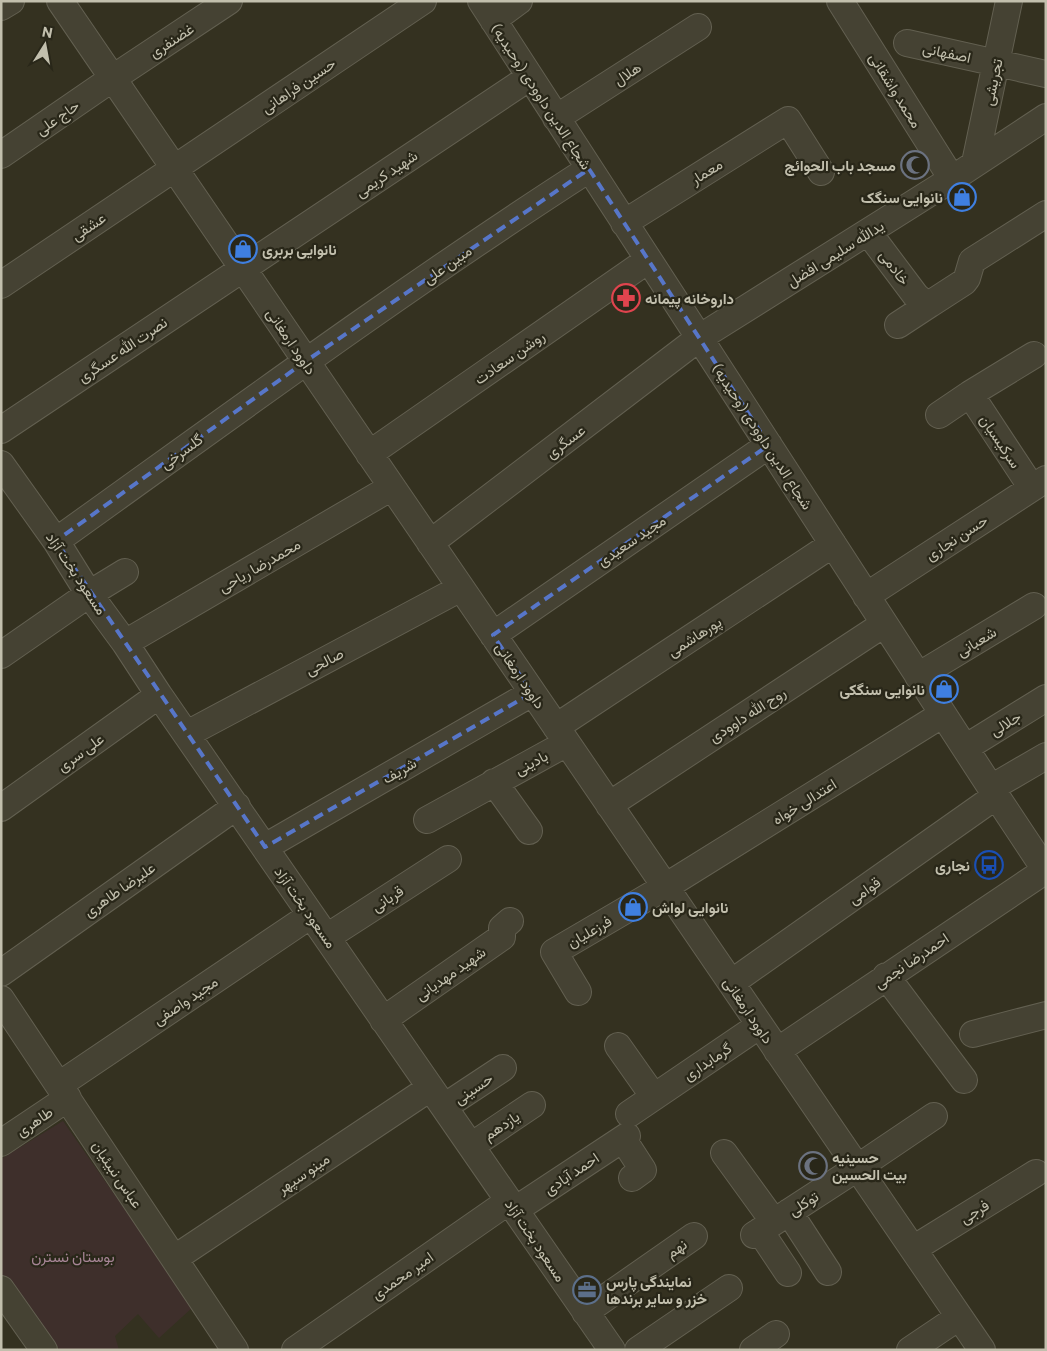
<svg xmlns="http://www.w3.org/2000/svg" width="1047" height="1351" viewBox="0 0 1047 1351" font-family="Commissioner,Vazirmatn,sans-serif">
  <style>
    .green { fill: #3e2f2b }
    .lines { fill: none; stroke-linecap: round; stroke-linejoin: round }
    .minor-casing { stroke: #636051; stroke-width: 28 }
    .minor { stroke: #454233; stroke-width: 26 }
    .marked { fill: none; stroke: #5776c9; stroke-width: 4; stroke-dasharray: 10 6; stroke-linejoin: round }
    .labels { text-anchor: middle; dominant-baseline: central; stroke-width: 4.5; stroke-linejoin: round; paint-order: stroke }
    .street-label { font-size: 15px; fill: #c2bfad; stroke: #292719 }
    .poi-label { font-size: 15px; font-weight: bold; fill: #c2bfad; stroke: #292719; text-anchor: start }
    .park-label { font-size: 15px; fill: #a78596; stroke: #292719 }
  </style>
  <rect width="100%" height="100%" fill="#343120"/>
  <path class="green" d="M63 1121 193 1307 159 1338 138 1314 115 1336 119 1350H60L1 1276V1159Z"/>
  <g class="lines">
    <defs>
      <path id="minor" d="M60 1 982 1350
        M481 1 991 788 1046 871
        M840 1 952 179
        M1 7 11 1
        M493 20 519 1
        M907 43 1046 74
        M556 118 698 27
        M1 155 113 78 229 1
        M975 163 1009 1
        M624 223 788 120 821 172
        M868 232 916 296 922 301 930 304 964 282 967 278 972 261 1046 214
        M1 285 423 1
        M898 325 930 304
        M970 394 1032 488
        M939 415 970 394 1034 355
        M1 430 530 77
        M369 454 648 260
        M1 464 56 541 89 594 125 643 159 695 612 1350
        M56 541C232 415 407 286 589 169
        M430 543 699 338 952 179 1046 117
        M866 596 1046 479
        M493 635 769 445
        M125 643 392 487
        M1 655 89 594 125 572
        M918 676 1034 606
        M556 727 833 544
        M187 734 461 588
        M965 748 1046 698
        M494 782 529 831
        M991 788 1046 756
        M609 805 884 624
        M1 808 159 695
        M427 820 567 743
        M265 847 532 693
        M327 937 448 859
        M1 973 237 806
        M886 976 964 1080
        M731 983 996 796
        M578 992 554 952 665 887 943 714
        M1 999 235 1350
        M383 1020 502 937V928L510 921
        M973 1034 1046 1015
        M618 1046 654 1097
        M777 1051 1046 870
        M59 1085 311 915
        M444 1107 503 1068
        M629 1114 760 1025
        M623 1139 643 1170 632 1178
        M1 1143 68 1098
        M471 1146 532 1105
        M724 1153 774 1222
        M515 1210 627 1136
        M789 1212 828 1272
        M760 1231 788 1273
        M754 1235 857 1168 934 1116
        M913 1249 1036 1173
        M175 1258 430 1088
        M1 1289 44 1350
        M585 1312 694 1236
        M295 1350 509 1201
        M638 1350 729 1288
        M753 1350 776 1334
        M910 1350 959 1317"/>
    </defs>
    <use href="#minor" class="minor-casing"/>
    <use href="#minor" class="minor"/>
  </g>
  <path class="marked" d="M589 169 769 445 493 635 532 693 265 847 56 541 306 361Z"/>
  <defs>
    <symbol id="mosque-ring" viewBox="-11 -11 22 22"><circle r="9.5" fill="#292719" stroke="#6b7280" stroke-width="1.5"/><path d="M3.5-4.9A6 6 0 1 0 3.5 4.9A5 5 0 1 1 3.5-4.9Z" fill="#6b7280"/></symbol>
    <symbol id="shop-ring" viewBox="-11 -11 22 22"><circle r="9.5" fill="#292719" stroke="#3f7fe0" stroke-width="1.5"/><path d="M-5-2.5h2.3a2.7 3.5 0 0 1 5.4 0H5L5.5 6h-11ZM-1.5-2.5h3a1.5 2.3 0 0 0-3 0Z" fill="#3f7fe0"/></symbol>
    <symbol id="pharmacy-ring" viewBox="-11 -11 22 22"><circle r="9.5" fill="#292719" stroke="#e0444e" stroke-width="1.5"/><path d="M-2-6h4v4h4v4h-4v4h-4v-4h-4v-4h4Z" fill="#e0444e"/></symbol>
    <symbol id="bus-ring" viewBox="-11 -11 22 22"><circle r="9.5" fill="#292719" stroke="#1a4fb4" stroke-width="1.5"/><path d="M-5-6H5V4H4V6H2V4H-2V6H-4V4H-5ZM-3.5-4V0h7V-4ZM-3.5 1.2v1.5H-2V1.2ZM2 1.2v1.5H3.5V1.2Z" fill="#1a4fb4"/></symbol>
    <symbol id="office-ring" viewBox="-11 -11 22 22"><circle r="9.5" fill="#292719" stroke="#5c6f8a" stroke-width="1.5"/><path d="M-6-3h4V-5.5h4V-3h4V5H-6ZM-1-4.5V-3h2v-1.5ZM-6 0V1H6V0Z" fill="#5c6f8a"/></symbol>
  </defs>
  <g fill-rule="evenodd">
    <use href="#mosque-ring" x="899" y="149" width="32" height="32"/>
    <use href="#shop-ring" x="946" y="181" width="32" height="32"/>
    <use href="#shop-ring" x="227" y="233" width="32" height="32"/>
    <use href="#pharmacy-ring" x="610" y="282" width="32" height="32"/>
    <use href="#shop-ring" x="928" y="673" width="32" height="32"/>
    <use href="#bus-ring" x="973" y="849" width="32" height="32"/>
    <use href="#shop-ring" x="617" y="891" width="32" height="32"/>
    <use href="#mosque-ring" x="797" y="1150" width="32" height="32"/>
    <use href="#office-ring" x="571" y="1274" width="32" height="32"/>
  </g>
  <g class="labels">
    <g class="street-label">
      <text transform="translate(171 40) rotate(-33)">غضنفری</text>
      <text transform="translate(947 52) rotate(12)">اصفهانی</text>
      <text transform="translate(627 73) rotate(-33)">هلال</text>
      <text transform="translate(992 82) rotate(-78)">تجریشی</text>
      <text transform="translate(298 85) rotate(-34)">حسین فراهانی</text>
      <text transform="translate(896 90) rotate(58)">محمد واشقانی</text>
      <text transform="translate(542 96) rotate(57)">شجاع الدین داوودی (وحیدیه)</text>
      <text transform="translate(57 117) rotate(-35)">حاج علی</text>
      <text transform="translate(706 171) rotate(-32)">معمار</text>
      <text transform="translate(386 173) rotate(-34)">شهید کریمی</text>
      <text transform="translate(88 226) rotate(-34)">عشقی</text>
      <text transform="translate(835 253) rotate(-32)">یدالله سلیمی افضل</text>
      <text transform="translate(447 264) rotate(-35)">مبین علی</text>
      <text transform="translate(895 267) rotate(53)">خادمی</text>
      <text transform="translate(292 341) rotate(56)">داوود ارمغانی</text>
      <text transform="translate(122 349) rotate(-34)">نصرت الله عسگری</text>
      <text transform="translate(509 357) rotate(-35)">روشن سعادت</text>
      <text transform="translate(763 436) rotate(57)">شجاع الدین داوودی (وحیدیه)</text>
      <text transform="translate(565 441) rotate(-37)">عسگری</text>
      <text transform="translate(1001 441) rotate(56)">سرکیسیان</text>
      <text transform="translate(181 451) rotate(-36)">گلسرخی</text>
      <text transform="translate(956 537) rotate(-33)">حسن نجاری</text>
      <text transform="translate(631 540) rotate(-34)">مجید سعیدی</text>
      <text transform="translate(259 565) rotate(-30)">محمدرضا ریاحی</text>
      <text transform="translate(77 573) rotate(56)">مسعود بخت آزاد</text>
      <text transform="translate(694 636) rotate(-33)">پورهاشمی</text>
      <text transform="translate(976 641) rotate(-31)">شعبانی</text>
      <text transform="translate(324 661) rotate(-28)">صالحی</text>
      <text transform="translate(521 675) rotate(56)">داوود ارمغانی</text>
      <text transform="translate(747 714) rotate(-33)">روح الله داوودی</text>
      <text transform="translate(1005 723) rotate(-32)">جلالی</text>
      <text transform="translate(80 752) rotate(-36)">علی سری</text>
      <text transform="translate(531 762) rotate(-28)">بادینی</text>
      <text transform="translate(399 770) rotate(-30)">شریف</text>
      <text transform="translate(804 801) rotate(-32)">اعتدالی خواه</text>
      <text transform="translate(119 889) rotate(-35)">علیرضا طاهری</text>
      <text transform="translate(864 890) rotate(-35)">قوامی</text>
      <text transform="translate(387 898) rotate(-33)">قربانی</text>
      <text transform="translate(306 907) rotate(55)">مسعود بخت آزاد</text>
      <text transform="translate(589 931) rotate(-30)">فرزعلیان</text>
      <text transform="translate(911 960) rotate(-34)">احمدرضا نجمی</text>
      <text transform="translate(450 973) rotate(-35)">شهید مهدیانی</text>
      <text transform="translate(185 1000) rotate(-34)">مجید واصفی</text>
      <text transform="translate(749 1010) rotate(56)">داوود ارمغانی</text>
      <text transform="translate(707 1061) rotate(-34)">گرمابداری</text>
      <text transform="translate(473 1088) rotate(-34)">حسینی</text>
      <text transform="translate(34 1121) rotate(-34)">طاهری</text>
      <text transform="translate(501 1125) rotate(-34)">یازدهم</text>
      <text transform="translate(303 1173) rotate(-34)">مینو سپهر</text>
      <text transform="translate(571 1173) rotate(-34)">احمد آبادی</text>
      <text transform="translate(118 1174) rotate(56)">عباس نبیئیان</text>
      <text transform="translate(803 1203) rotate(-33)">توکلی</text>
      <text transform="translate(974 1211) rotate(-32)">فرجی</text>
      <text transform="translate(536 1240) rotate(56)">مسعود بخت آزاد</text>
      <text transform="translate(676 1248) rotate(-35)">نهم</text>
      <text transform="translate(402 1275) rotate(-35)">امیر محمدی</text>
    </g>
    <g class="poi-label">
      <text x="896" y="165" text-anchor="end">مسجد باب الحوائج</text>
      <text x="943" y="197" text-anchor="end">نانوایی سنگک</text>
      <text x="262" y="249">نانوایی بربری</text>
      <text x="645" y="298">داروخانه پیمانه</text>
      <text x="925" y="689" text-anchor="end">نانوایی سنگکی</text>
      <text x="970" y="865" text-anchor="end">نجاری</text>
      <text x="652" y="907">نانوایی لواش</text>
      <text x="832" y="1157">حسینیه<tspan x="832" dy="17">بیت الحسین</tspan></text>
      <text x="606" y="1281">نمایندگی پارس<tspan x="606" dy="17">خزر و سایر برندها</tspan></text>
    </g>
    <g class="park-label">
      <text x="73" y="1256">بوستان نسترن</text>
    </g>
  </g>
  <rect width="1047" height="1351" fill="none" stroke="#c2bfad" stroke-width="5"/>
  <g transform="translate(45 45) rotate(11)" stroke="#292719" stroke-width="4" paint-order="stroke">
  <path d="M0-4L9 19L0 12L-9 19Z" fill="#c2bfad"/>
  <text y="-8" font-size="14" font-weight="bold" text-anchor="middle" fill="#c2bfad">N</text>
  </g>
</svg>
